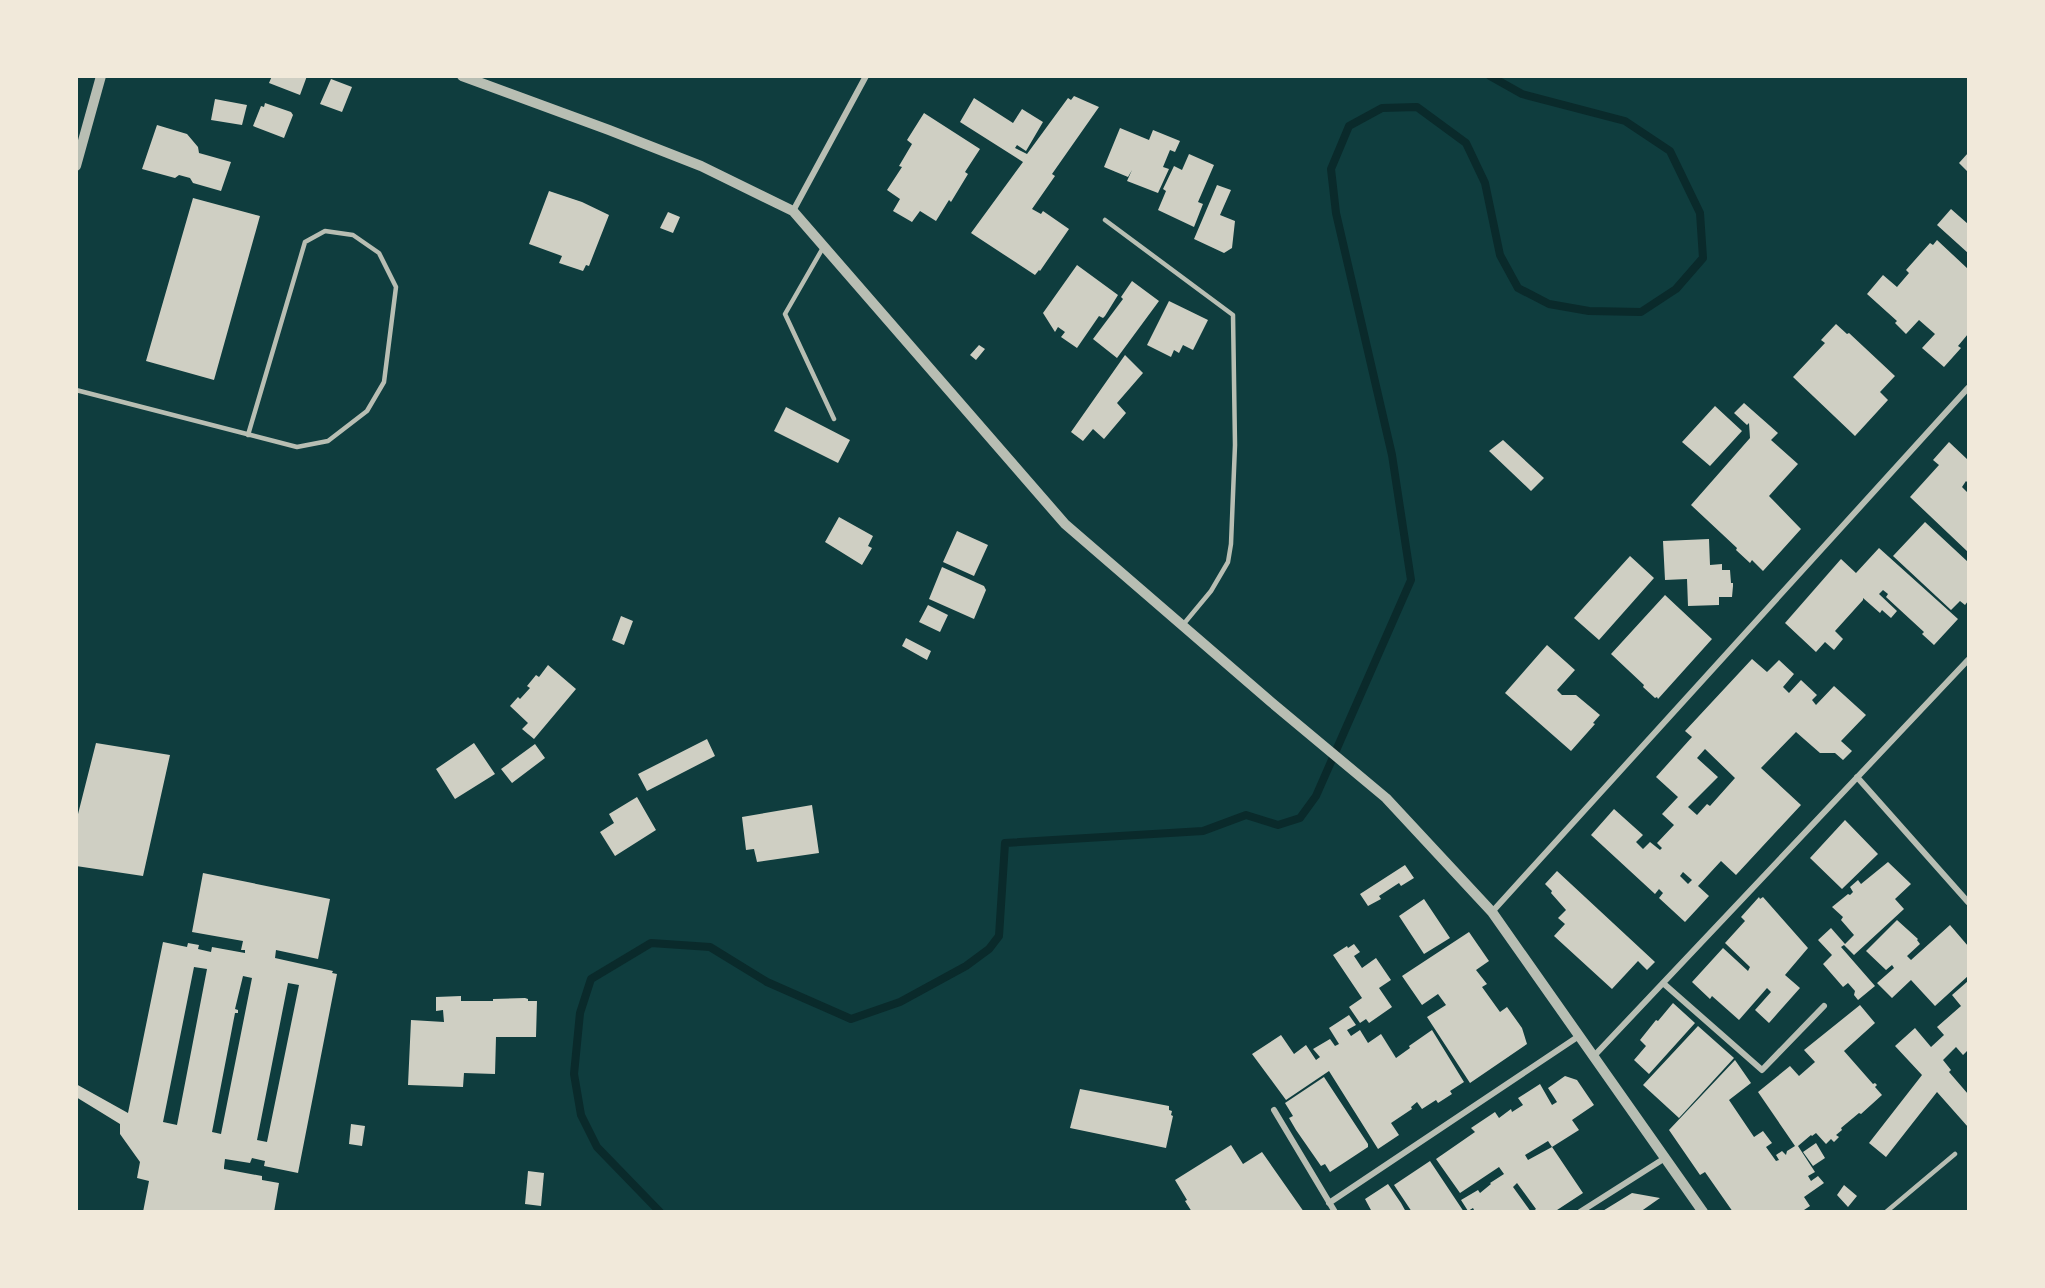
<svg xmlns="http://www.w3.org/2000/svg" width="2045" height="1288" viewBox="0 0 2045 1288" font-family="Merriweather,serif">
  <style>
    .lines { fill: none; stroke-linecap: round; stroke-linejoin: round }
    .stream { stroke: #0a2a2b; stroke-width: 8 }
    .building { fill: #cfcfc3; fill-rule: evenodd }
    .service { stroke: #b8beb3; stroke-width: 4.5 }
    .minor { stroke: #b8beb3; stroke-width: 6 }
    .tertiary { stroke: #b8beb3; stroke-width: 10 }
  </style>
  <rect width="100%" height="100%" fill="#0f3d3e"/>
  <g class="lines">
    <path class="stream" d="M660 1212 597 1147 581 1115 574 1074 580 1013 591 979 651 943 710 947 767 982 851 1019 900 1002 966 966 989 949 999 936 1005 843 1203 831 1246 815 1278 825 1300 818 1316 796 1411 580 1392 455 1336 213 1331 169 1349 126 1382 108 1417 107 1466 143 1485 183 1500 255 1518 288 1549 304 1589 311 1641 312 1676 289 1703 258 1700 213 1670 151 1625 121 1522 94 1490 76"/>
  </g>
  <path class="building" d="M272 76H307L300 95 269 83Z
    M331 79 352 87 342 112 320 104Z
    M1074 96 1099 107 1052 174 1055 176 1032 209 1041 214 1043 211 1069 229 1040 271 1039 270 1035 275 971 233 1023 162 960 122 974 98 1013 123 1022 109 1043 122 1026 151 1017 145 1015 148 1027 154 1068 98 1071 100Z
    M215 99 247 105 242 125 211 120Z
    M265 103 291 112 293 115 284 138 253 126 261 106 264 107Z
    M924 113 980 149 965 172 968 174 951 202 949 200 936 221 920 211 912 222 893 211 900 199 887 190 902 167 899 166 912 144 907 140Z
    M157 125 187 134 198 147 199 153 231 162 221 191 193 183 190 178 179 175 175 178 142 169Z
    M1120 128 1149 140 1153 130 1180 141 1175 152 1170 150 1163 167 1169 169 1158 193 1127 181 1132 170 1128 177 1104 167Z
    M1968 153V172L1959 163Z
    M1189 154 1214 165 1198 202 1203 204 1194 227 1158 210 1166 191 1163 189 1174 166 1182 170Z
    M1217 185 1231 190 1220 215 1235 221 1232 248 1224 253 1194 239Z
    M549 191 582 202 609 215 589 266 586 265 583 271 559 263 562 256 529 244Z
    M193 198 260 216 214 380 146 361Z
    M1951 209 1968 224V253L1937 225Z
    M668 212 680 217 673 233 660 228Z
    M1937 240 1968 269V334L1958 346 1961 348 1944 367 1922 348 1935 334 1919 320 1906 334 1895 323 1897 321 1867 294 1883 275 1897 287 1909 273 1906 270 1930 243 1933 245Z
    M1077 265 1118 295 1105 316 1103 318 1099 316 1077 348 1061 337 1065 332 1058 327 1055 332 1043 313Z
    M1132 281 1159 301 1117 358 1093 339 1123 299 1121 297Z
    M1169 301 1208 320 1193 350 1183 345 1179 353 1174 350 1171 357 1147 345Z
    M1836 324 1847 334 1849 333 1895 376 1880 392 1888 400 1855 436 1793 377 1825 343 1821 340Z
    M979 345 985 349 976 360 970 355Z
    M1125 355 1143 373 1117 403 1126 413 1104 439 1093 429 1083 441 1071 432Z
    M1744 403 1778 433 1771 440 1798 464 1769 496 1801 529 1763 571 1752 560 1750 563 1736 550 1737 548 1691 505 1750 438 1749 423 1747 425 1734 413Z
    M1715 406 1742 431 1710 466 1682 442Z
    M786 407 850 440 838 463 774 431Z
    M1503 440 1544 478 1531 491 1489 451Z
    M1949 442 1968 460V483L1966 481 1962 487 1968 493V552L1910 497 1939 465 1933 460Z
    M839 517 873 536 868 546 872 548 862 565 825 542Z
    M1925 522 1968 562V601L1965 605 1960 601 1951 610 1893 556Z
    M957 531 988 545 974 576 943 562Z
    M1709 539 1710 565 1722 564V570H1730L1731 583H1733V586L1732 597H1719V605L1688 606 1687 579 1665 580 1663 541Z
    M1879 548 1958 619 1934 645 1922 634 1924 632 1886 597 1888 594 1883 590 1879 594 1897 611 1891 618 1882 610 1880 613 1863 598V600L1835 631 1843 639 1834 650 1825 642 1816 652 1785 623 1841 559 1856 573Z
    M1630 556 1654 578 1599 640 1574 618Z
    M942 567 984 586 986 590 974 619 929 599Z
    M1665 595 1712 639 1658 699 1657 697 1655 698 1643 687 1644 685 1611 654Z
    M928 605 948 615 940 632 919 622Z
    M621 616 633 621 624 645 612 640Z
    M906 638 931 651 927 660 902 646Z
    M1547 645 1575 670 1557 690 1562 695H1576L1600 715 1593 723 1595 724 1571 751 1505 693Z
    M1752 659 1767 672 1779 660 1794 674 1783 687 1789 693 1801 680 1817 695 1812 700 1816 705 1834 686 1866 715 1841 741 1852 751 1843 760 1835 753H1820L1796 732 1761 768 1801 805 1736 875 1721 861 1698 886 1709 896 1685 922 1659 898 1663 893 1659 889 1655 894 1591 835 1614 809 1643 835 1636 842 1643 849 1650 842 1660 850 1662 848 1657 843 1674 825 1662 814 1678 797 1656 777 1692 737 1685 731ZM1705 749 1735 778 1710 806 1707 804 1697 815 1688 807 1718 777 1697 758ZM1683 872 1692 880 1688 884 1680 876Z
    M548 665 576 689 534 739 522 729 528 723 510 706 518 697 520 699 530 688 527 686 536 675 539 677Z
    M707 739 715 756 647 791 638 774Z
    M96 743 170 755 143 876 76 866V822Z
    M474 743 495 774 455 799 436 769Z
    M535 744 545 758 512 783 501 769Z
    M637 797 656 830 615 856 600 832 614 823 609 814Z
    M812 805 819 853 757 862 754 849 746 850 742 817Z
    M1845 820 1878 854 1842 889 1810 858Z
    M1888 862 1911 884 1895 899 1904 909 1854 955 1844 945 1841 947 1875 986 1858 1000 1854 995 1855 991 1848 983 1843 987 1823 964 1832 955 1818 940 1831 928 1845 944 1854 935 1841 920 1843 917 1832 907 1848 894 1850 895 1853 892 1850 887 1858 880 1861 884Z
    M1405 865 1414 878 1401 886 1399 883 1379 896 1381 899 1368 906 1360 894Z
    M1557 871 1655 962 1647 970 1638 961 1612 989 1554 936 1565 924 1558 918 1566 910 1551 893 1552 891 1545 884Z
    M203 873 330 899 318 959 276 950 275 958 333 971 332 973 337 974 298 1173 264 1166 265 1161 252 1158 250 1163 225 1159 224 1167V1169L262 1176V1180L279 1183 274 1212H143L149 1181 137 1178 140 1162 120 1134V1124L76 1097V1084L128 1113 163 942 187 947 188 943 199 945 198 949 211 952 212 947 245 953V950H241L243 941 192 932ZM194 967 207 969 177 1125 163 1122ZM243 976 252 978 221 1134 212 1132 235 1013H238V1010L235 1009ZM288 983 299 985 267 1142 257 1140Z
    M1759 897 1760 899 1763 897 1808 948 1785 975 1800 988 1769 1023 1755 1010 1771 992 1767 988 1739 1020 1712 996 1710 999 1692 982 1723 948 1748 971 1750 967 1725 943 1745 921 1741 917Z
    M1424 899 1450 938 1424 954 1399 916Z
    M1897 920 1918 939 1917 940 1920 944 1907 956 1911 960 1950 925 1968 946V976L1935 1006 1911 980 1892 998 1877 983 1894 968 1892 965 1886 970 1866 951Z
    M1469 932 1489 961 1476 970 1487 984 1482 987 1500 1012 1507 1007 1522 1028 1527 1044 1470 1083 1427 1017 1446 1005 1438 994 1422 1005 1402 976Z
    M1354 944 1360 952 1354 956 1362 968 1376 958 1391 980 1379 988 1392 1007 1369 1023 1366 1019 1360 1023 1349 1007 1362 998 1333 955 1347 946 1348 948Z
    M1968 981V1050L1963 1055 1956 1047 1943 1060 1951 1070 1949 1072 1968 1094V1127L1937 1092 1886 1157 1869 1143 1922 1075 1895 1046 1915 1028 1931 1047 1944 1035 1937 1027 1961 1006 1952 995Z
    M461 996V1001H493V999L525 998 528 999V1001H537L536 1037H496L495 1074 464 1073 463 1087 408 1085 411 1020 444 1022 443 1010 436 1011V997Z
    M1673 1003 1695 1023 1649 1074 1634 1060 1646 1046 1640 1040 1656 1020 1658 1021Z
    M1860 1005 1875 1023 1844 1051 1873 1084 1875 1083 1877 1085 1875 1087 1882 1095 1861 1114 1859 1113 1841 1128 1842 1130 1836 1135 1839 1137 1834 1142 1831 1139 1826 1144 1816 1133 1812 1136 1811 1135 1798 1146 1815 1172 1808 1176 1811 1181 1818 1176 1824 1183 1804 1197 1810 1206 1801 1212H1733L1705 1172 1700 1175 1669 1130 1735 1060 1751 1083 1729 1100 1754 1137 1763 1131 1772 1143 1766 1147 1776 1161 1779 1160 1776 1155 1782 1151 1786 1155 1787 1151 1795 1146 1758 1092 1790 1066 1799 1076 1815 1062 1804 1050Z
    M1349 1015 1356 1025 1347 1030 1351 1036 1360 1030 1368 1043 1381 1034 1396 1058 1410 1048 1409 1046 1432 1030 1464 1082 1450 1091 1452 1094 1438 1103 1436 1100 1422 1109 1417 1102 1411 1107 1412 1109 1391 1123 1399 1135 1378 1149 1329 1071 1286 1100 1252 1054 1281 1035 1294 1054 1306 1045 1316 1060 1320 1057 1313 1049 1330 1039 1335 1046 1339 1044 1329 1028Z
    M1698 1026 1734 1058 1679 1118 1643 1085Z
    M1565 1076 1577 1080 1594 1105 1572 1120 1579 1130 1552 1147 1548 1141 1525 1155 1528 1160 1552 1147 1583 1193 1554 1212H1532L1536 1209 1517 1183 1513 1187 1531 1212H1475L1473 1208 1468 1211 1461 1200 1478 1190 1480 1193 1491 1184 1490 1183 1504 1174 1499 1167 1460 1193 1436 1159 1475 1132 1471 1128 1495 1112 1499 1118 1511 1109 1512 1112 1523 1105 1518 1098 1540 1084 1552 1105 1557 1102 1548 1088Z
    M1324 1077 1368 1144V1147L1330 1172 1325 1164 1321 1166 1296 1130 1289 1118 1293 1116 1285 1103Z
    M1080 1089 1169 1106V1110L1172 1111 1171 1115 1173 1116 1166 1148 1070 1128Z
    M351 1124 365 1126 362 1146 349 1144Z
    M1816 1143 1825 1158 1813 1166 1803 1152Z
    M1231 1145 1243 1164 1262 1152 1304 1212H1192L1185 1201 1187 1200 1175 1180Z
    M1430 1161 1464 1212H1412L1394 1185Z
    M528 1171 544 1173 541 1206 525 1204Z
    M1388 1184 1401 1203 1406 1212H1372L1365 1199Z
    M1844 1185 1857 1196 1848 1207 1837 1195Z
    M1632 1193 1660 1198 1640 1212H1601Z"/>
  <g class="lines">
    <path class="service" d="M1105 220 1233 315 1235 445 1231 544 1228 562 1211 591 1182 626
      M824 246 785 314 834 419
      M76 390 297 447 328 441 367 411 384 382 396 287 379 253 353 235 325 231 305 242 248 435
      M1886 1212 1955 1154"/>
    <path class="minor" d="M793 211 866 76
      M1857 777 1968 902
      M1492 912 1968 388
      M1663 983 1762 1070 1824 1006
      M1594 1056 1968 660
      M1274 1110 1335 1212
      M1329 1203 1579 1036
      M1580 1212 1665 1158"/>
    <path class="tertiary" d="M462 76 609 130 701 166 793 211 1065 524 1271 702 1386 798 1492 912 1703 1212
      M76 166 101 76"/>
  </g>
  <rect width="2045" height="1288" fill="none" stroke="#f1e9da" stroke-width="156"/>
</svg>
